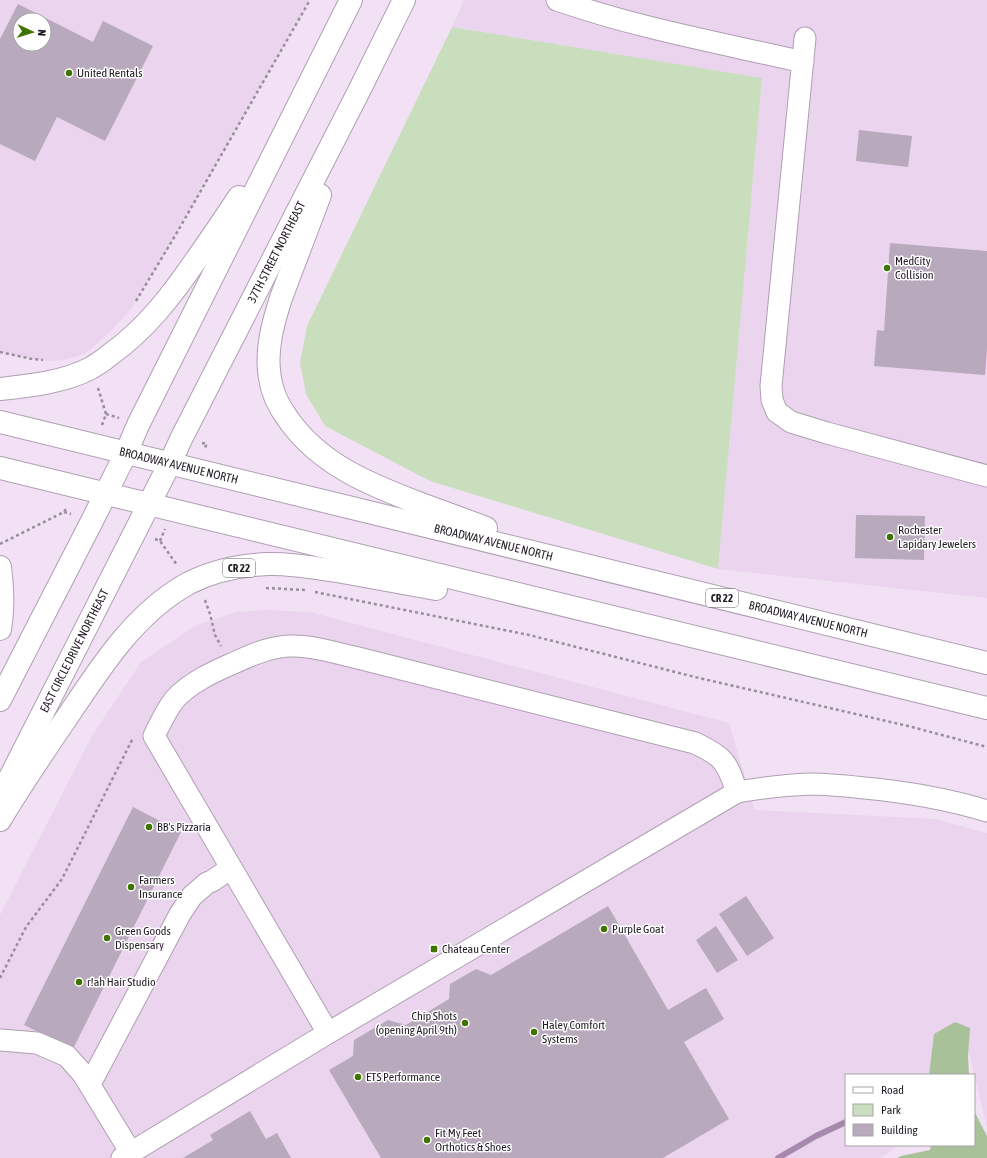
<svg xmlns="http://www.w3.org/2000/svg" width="987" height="1158" viewBox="0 0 987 1158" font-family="'Asap Condensed',sans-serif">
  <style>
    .built { fill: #ead4ee; fill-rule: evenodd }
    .green { fill: #c9debd }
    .forest { fill: #a8c199 }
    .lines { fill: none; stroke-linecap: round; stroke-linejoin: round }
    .stream { stroke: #a689ac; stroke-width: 6 }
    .building { fill: #b9a9bc; fill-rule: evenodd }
    .minor-casing { stroke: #af9fb2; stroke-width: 23 }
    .major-casing { stroke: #af9fb2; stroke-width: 24 }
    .path { stroke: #998d9c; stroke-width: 2.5; stroke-dasharray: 3 3; stroke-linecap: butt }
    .minor { stroke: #fff; stroke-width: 21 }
    .major { stroke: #fff; stroke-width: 22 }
    .poi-dot { fill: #3f7400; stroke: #fff; stroke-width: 1.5 }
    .labels { text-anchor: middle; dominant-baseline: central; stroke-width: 3; stroke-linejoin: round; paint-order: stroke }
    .shield { fill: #fff; stroke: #646066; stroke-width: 1 }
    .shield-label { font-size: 11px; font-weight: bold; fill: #221c24 }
    .poi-label { font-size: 12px; fill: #221c24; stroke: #fff; text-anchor: start }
    .street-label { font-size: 12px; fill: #221c24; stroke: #fff }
  </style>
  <rect width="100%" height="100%" fill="#f2e1f5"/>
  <path class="built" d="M0 0H310L175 236 131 309 111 331 86 353 69 359 50 361 32 359 0 352ZM20 20H44V44H20Z
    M464 0H987V598L718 569 762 78 452 27Z
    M266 610 310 612 729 723 755 810 935 819 987 833V1127L968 1049 970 1028 934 1075H846V1145H900L880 1158H0V915L93 734 141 662 195 626 236 612Z"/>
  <path class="green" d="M452 27 762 78 718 569 430 481 325 426 306 394 300 363 307 326Z"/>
  <path class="forest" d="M955 1022 970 1028 968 1056 969 1075H929L934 1034Z
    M974 1111 987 1136V1158H897L901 1156 930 1150 931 1145H974Z"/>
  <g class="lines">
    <path class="stream" d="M778 1158 816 1136 846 1122"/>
  </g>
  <path class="building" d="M18 4 93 42 103 21 153 46 105 141 57 117 35 161 0 144V39ZM20 20H44V44H20Z
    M859 130 912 136 908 167 856 161Z
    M890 243 987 251V348L985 375 874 366 877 330 884 331Z
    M856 515 925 516 924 560 855 558Z
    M133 807 181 832 73 1049 24 1025Z
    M746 896 774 938 747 956 719 914Z
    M608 906 668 1010 706 988 724 1019 684 1042 729 1119 663 1158H381L329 1070 353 1056 354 1040 388 1020 406 1025 449 999 450 984 476 969 491 975Z
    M716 926 738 960 717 973 696 940Z
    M250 1111 266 1139 277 1133 291 1158H183L213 1140 210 1135Z"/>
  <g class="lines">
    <defs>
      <path id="minor" d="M557 0C637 28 721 43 803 62
        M805 38 771 386 772 400 777 412 791 422 827 433 987 476
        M328 1033 154 736C160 724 166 710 175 699 190 683 209 674 229 665 250 656 271 645 295 646 315 646 335 653 354 657L695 743C703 747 712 751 720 758 729 766 733 781 737 792
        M1 1040 37 1043 67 1056 83 1074 131 1153
        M90 1084 180 914 192 896 207 883 212 881 231 868
        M122 1158 328 1033 737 792C761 788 786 785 810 784 828 784 846 786 865 788 906 792 948 799 987 811"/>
      <g id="major">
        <path d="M320 195 281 298C273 323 265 351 270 378 272 393 279 407 288 419 320 465 371 485 421 504 443 512 465 520 486 528"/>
        <path d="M0 389C29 386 65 382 91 368 98 364 105 359 111 354 146 329 172 295 196 260 211 239 225 218 239 197"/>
        <path id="s1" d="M0 422 987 663"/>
        <path d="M0 468 987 708"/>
        <path d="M0 567C3 589 4 607 0 629"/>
        <path d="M0 700 92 521 126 453 138 425 351 0"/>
        <path id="s2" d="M0 797 170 463 182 437 359 91 404 0"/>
        <path d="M0 820C22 783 46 748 70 713 102 665 136 612 189 583 213 571 242 565 268 564 291 563 315 568 337 571 370 577 403 583 436 589"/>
      </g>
    </defs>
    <use href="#minor" class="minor-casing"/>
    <use href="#major" class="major-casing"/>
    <path class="path" d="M136 301 175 236 310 0
      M0 352 32 359 43 360
      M98 388 106 414 102 425
      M106 414 119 418
      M202 443 207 444 204 449
      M64 512 71 514
      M155 539 160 541 177 565
      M160 541 165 529
      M0 544 64 512 67 507
      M266 588 305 590
      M315 592 529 635 699 678 908 726 987 747
      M205 600 210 614 215 635 221 646
      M0 978 26 927 62 879 133 738"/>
    <use href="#minor" class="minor"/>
    <use href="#major" class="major"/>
  </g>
  <g class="poi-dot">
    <circle cx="69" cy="73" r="4"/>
    <circle cx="887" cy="268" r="4"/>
    <circle cx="890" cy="537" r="4"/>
    <circle cx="149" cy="827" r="4"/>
    <circle cx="131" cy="887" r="4"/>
    <circle cx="604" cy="929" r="4"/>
    <circle cx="107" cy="938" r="4"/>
    <rect x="430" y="945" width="8" height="8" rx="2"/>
    <circle cx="79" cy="982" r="4"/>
    <circle cx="465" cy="1023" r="4"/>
    <circle cx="534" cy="1032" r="4"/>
    <circle cx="358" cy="1077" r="4"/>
    <circle cx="427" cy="1140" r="4"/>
  </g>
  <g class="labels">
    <g class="shield">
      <rect x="223" y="559" width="32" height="18" rx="3"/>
      <rect x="706" y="589" width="32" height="18" rx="3"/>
    </g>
    <g class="shield-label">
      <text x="239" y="568">CR 22</text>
      <text x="722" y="598">CR 22</text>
    </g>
    <g class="poi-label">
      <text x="77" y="73">United Rentals</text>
      <text x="895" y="261">MedCity<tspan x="895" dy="14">Collision</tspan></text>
      <text x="898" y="530">Rochester<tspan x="898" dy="14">Lapidary Jewelers</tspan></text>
      <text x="157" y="827">BB's Pizzaria</text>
      <text x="139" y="880">Farmers<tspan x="139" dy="14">Insurance</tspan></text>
      <text x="612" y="929">Purple Goat</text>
      <text x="115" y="931">Green Goods<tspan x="115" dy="14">Dispensary</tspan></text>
      <text x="442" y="949">Chateau Center</text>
      <text x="87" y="982">r!ah Hair Studio</text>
      <text x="457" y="1016" text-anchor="end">Chip Shots<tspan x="457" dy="14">(opening April 9th)</tspan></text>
      <text x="542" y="1025">Haley Comfort<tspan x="542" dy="14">Systems</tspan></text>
      <text x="366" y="1077">ETS Performance</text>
      <text x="435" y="1133">Fit My Feet<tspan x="435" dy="14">Orthotics &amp; Shoes</tspan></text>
    </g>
    <g class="street-label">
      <text stroke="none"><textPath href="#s2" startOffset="611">37TH STREET NORTHEAST</textPath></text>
      <text stroke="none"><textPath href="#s1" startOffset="184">BROADWAY AVENUE NORTH</textPath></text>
      <text stroke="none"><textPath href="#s1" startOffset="508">BROADWAY AVENUE NORTH</textPath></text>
      <text stroke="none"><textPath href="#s1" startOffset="832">BROADWAY AVENUE NORTH</textPath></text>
      <text stroke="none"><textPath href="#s2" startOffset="164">EAST CIRCLE DRIVE NORTHEAST</textPath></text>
    </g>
  </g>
  <rect x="845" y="1074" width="130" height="72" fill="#ffffff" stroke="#a7a4a7"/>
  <rect x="853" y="1087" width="20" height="6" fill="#ffffff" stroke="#a7a4a7"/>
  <text x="881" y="1094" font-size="12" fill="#221c24">Road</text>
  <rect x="853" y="1104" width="20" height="12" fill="#c9debd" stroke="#a7a4a7"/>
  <text x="881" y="1114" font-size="12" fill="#221c24">Park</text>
  <rect x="853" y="1124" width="20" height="12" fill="#b9a9bc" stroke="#a7a4a7"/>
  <text x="881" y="1134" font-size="12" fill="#221c24">Building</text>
  <g transform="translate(32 32) rotate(94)"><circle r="19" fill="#ffffff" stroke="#a7a4a7"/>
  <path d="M0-3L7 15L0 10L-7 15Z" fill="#3f7400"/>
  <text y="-6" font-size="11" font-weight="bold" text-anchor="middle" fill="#221c24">N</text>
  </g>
</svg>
